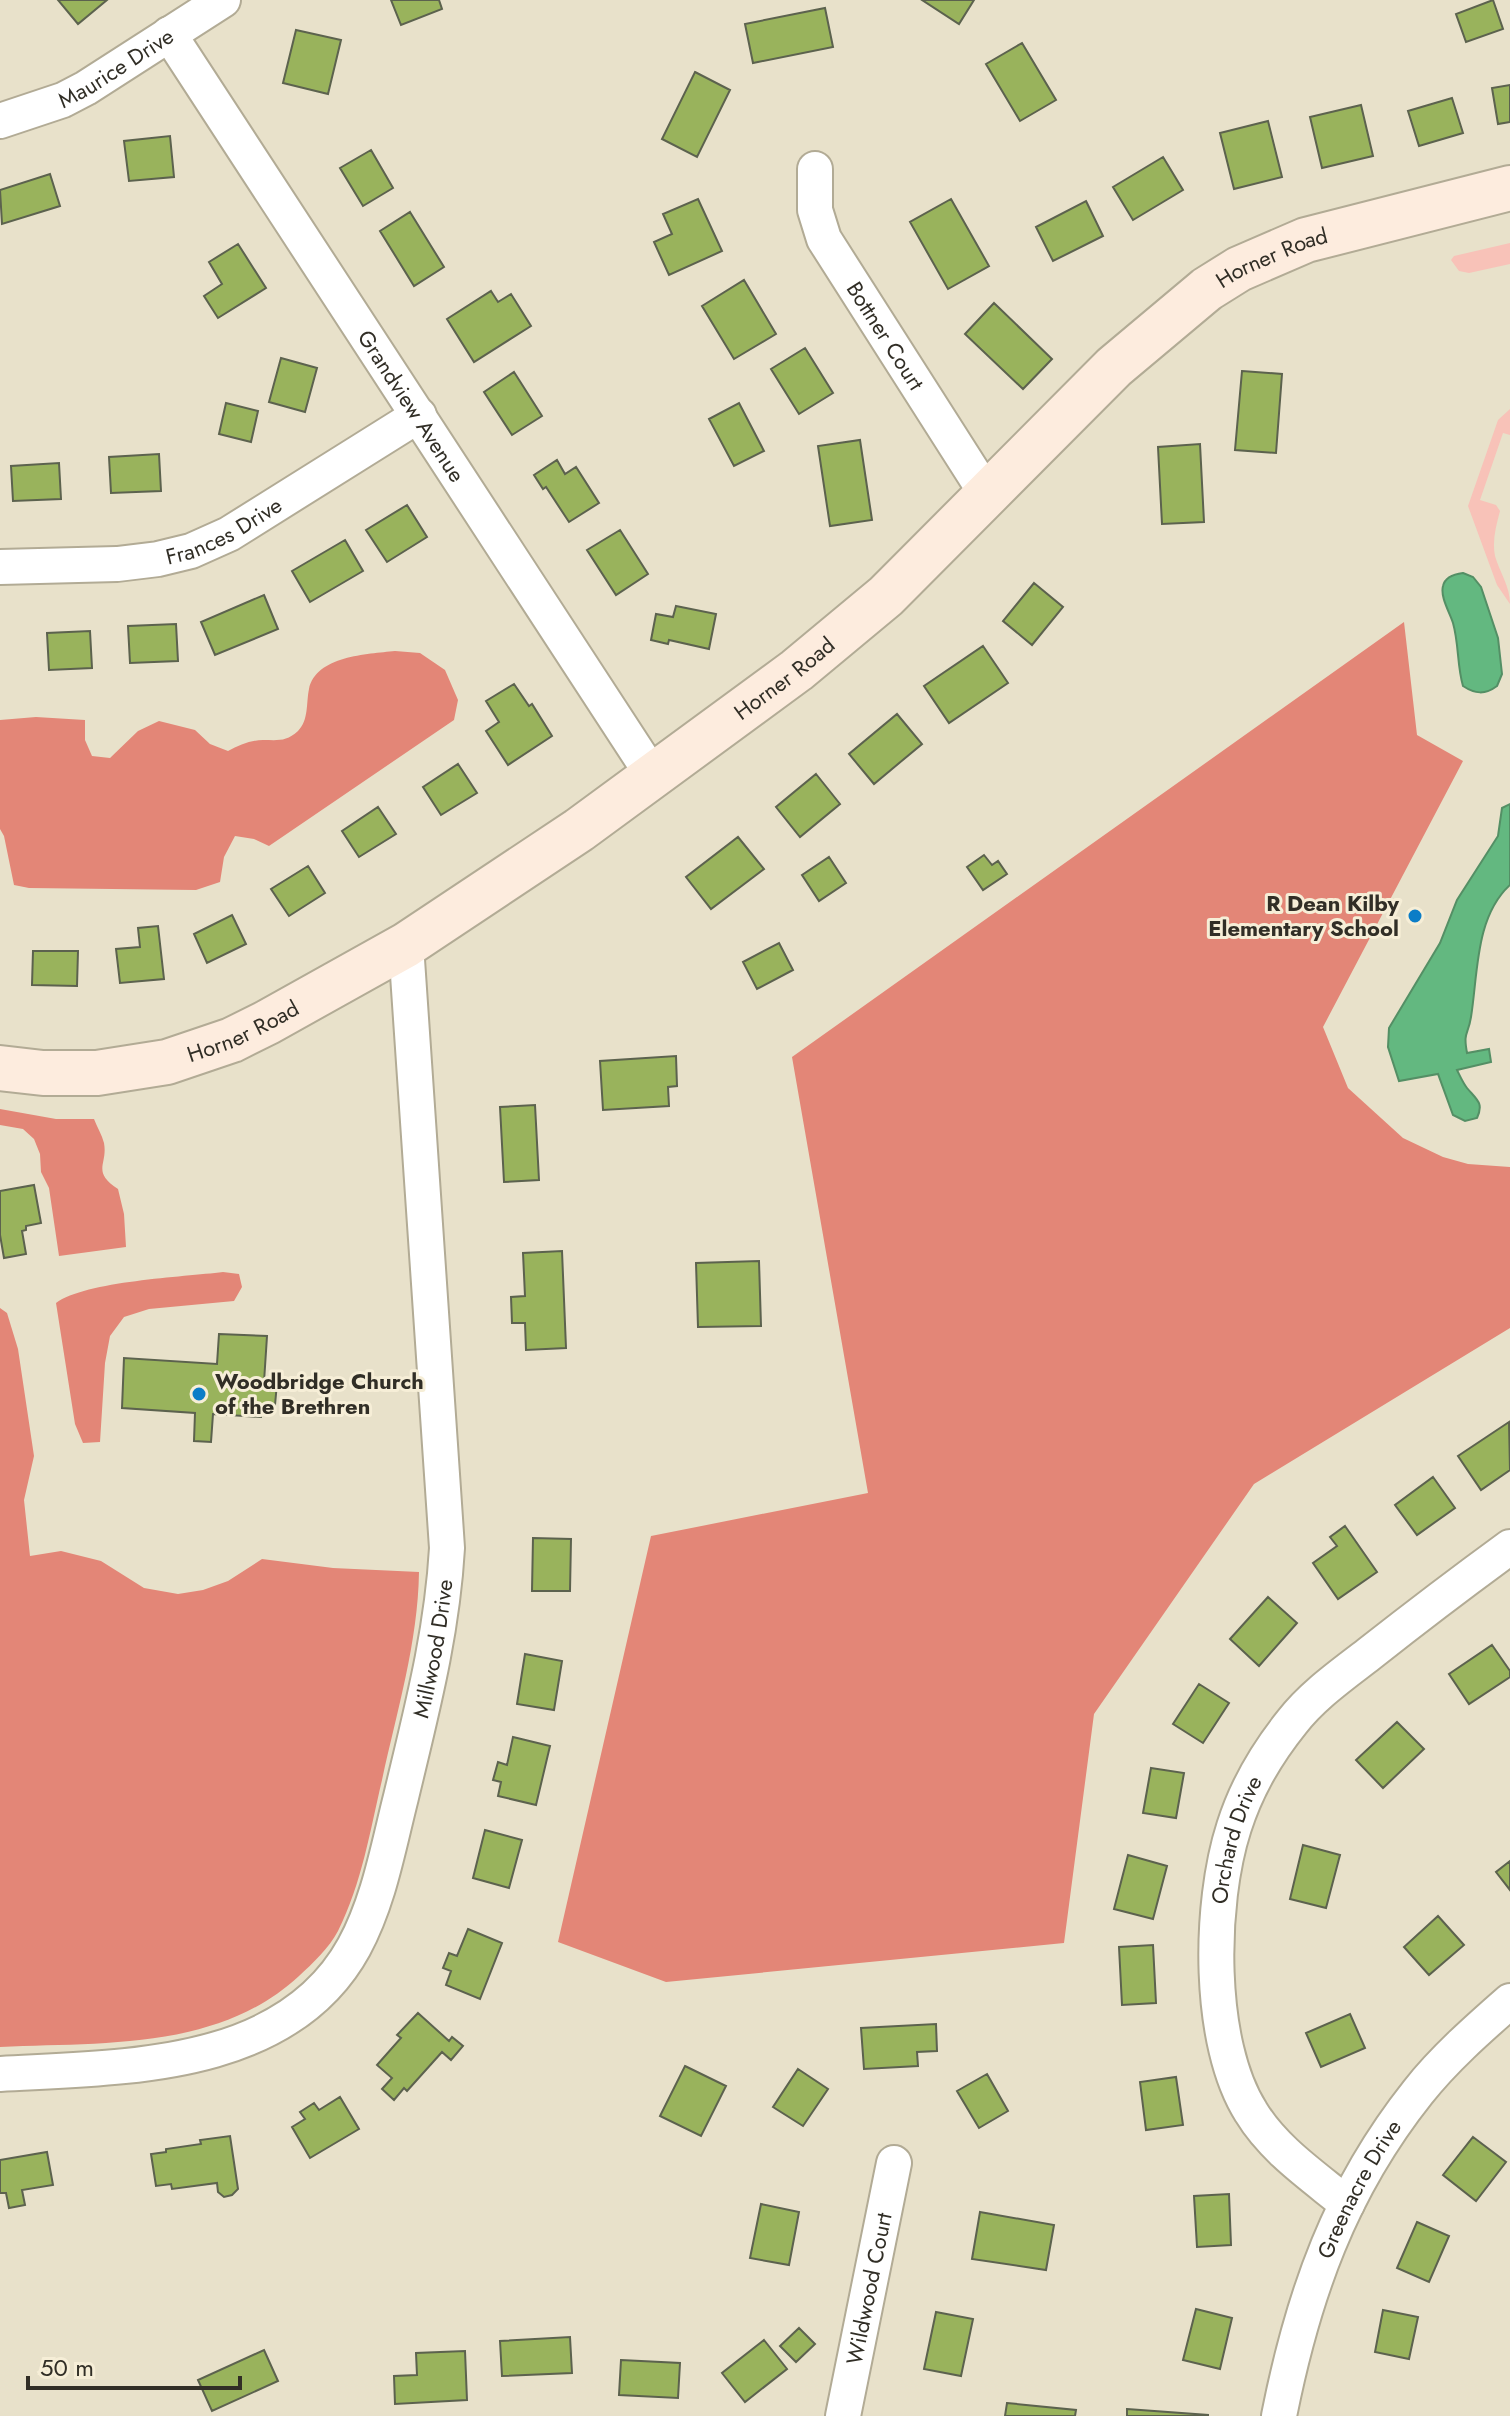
<svg xmlns="http://www.w3.org/2000/svg" width="1510" height="2416" viewBox="0 0 1510 2416" font-family="Jost,sans-serif">
  <style>
    .green { fill: #f8c2b8 }
    .forest { fill: #e38677 }
    .water { fill: #63b880; stroke: #548f65; stroke-width: 2 }
    .building { fill: #99b35c; stroke: #5c624e; stroke-width: 2 }
    .lines { fill: none; stroke-linecap: round; stroke-linejoin: round }
    .minor-casing { stroke: #b2ab95; stroke-width: 38 }
    .secondary-casing { stroke: #b2ab95; stroke-width: 48 }
    .minor { stroke: #fff; stroke-width: 34 }
    .secondary { stroke: #fdecde; stroke-width: 44 }
    .poi-dot { fill: #0b7dc7; stroke: #f6eed7; stroke-width: 3 }
    .labels { text-anchor: middle; dominant-baseline: central; stroke-width: 6; stroke-linejoin: round; paint-order: stroke }
    .street-label { font-size: 22px; fill: #312e26; stroke: #f6eed7 }
    .poi-label { font-size: 22px; font-weight: bold; fill: #312e26; stroke: #f6eed7; text-anchor: end }
  </style>
  <rect width="100%" height="100%" fill="#e8e1ca"/>
  <path class="green" d="M1510 243V264L1469 273 1459 271 1451 260 1454 256Z
    M1510 409V435L1503 433 1480 500 1496 505 1500 511C1496 526 1492 541 1495 556 1500 573 1510 586 1510 604L1497 585 1468 506 1498 420Z"/>
  <path class="forest" d="M1404 622 1417 735 1463 761 1323 1027 1348 1088 1403 1138 1443 1157 1468 1164 1510 1167V1328L1254 1484 1094 1714 1064 1943 666 1982 558 1942 651 1536 868 1493 792 1057Z
    M395 651 420 653 445 670 458 700 454 720 269 846 254 839 235 836 224 857 220 882 196 890 29 888 14 885 4 836 0 829V720L36 717 85 720V740L92 756 110 758 138 731 159 721 195 730 210 744 228 751C239 745 251 740 263 740 278 740 286 742 298 731 309 720 306 703 309 689 316 656 367 654 395 651Z
    M0 1109 56 1119H94C97 1127 102 1135 104 1143 108 1165 91 1171 118 1189L124 1214 126 1247 59 1256 49 1188 41 1172 40 1154 34 1139 23 1129 0 1125Z
    M223 1272 239 1274 242 1287 234 1301 149 1309 124 1317 110 1336 105 1363 100 1442 83 1443 75 1424 56 1303C86 1281 183 1277 223 1272Z
    M0 1308 7 1313 18 1349 34 1456 24 1500 30 1556 61 1551 101 1561 144 1588 178 1594 203 1590 228 1581 262 1559 333 1568 419 1572C418 1642 397 1711 382 1780 370 1831 362 1883 338 1931 329 1948 313 1963 299 1976 218 2051 102 2042 0 2047Z"/>
  <path class="water" d="M1463 573 1473 577 1481 587 1498 638 1502 674 1497 686C1485 695 1475 694 1463 686 1457 666 1459 644 1453 623 1450 613 1440 597 1443 586 1445 577 1455 574 1463 573Z
    M1510 804V885C1475 917 1478 974 1471 1017 1468 1036 1463 1031 1467 1053L1489 1049 1491 1062 1457 1070C1460 1076 1463 1083 1467 1088 1477 1100 1484 1103 1477 1118L1465 1121 1453 1115 1438 1074 1399 1081 1388 1047 1389 1028 1440 943 1457 900 1498 836 1502 808Z"/>
  <path class="building" d="M58 0H107L78 24Z
    M391 0H439L442 9 401 25Z
    M922 0H974L959 24Z
    M1493 0 1503 29 1466 42 1456 14Z
    M825 8 833 47 753 63 745 24Z
    M296 30 341 40 328 94 283 83Z
    M1022 43 1056 100 1020 121 986 64Z
    M695 72 730 90 697 157 662 139Z
    M1510 85V122L1498 124 1492 88Z
    M1452 98 1463 133 1419 146 1408 111Z
    M1361 105 1373 156 1322 168 1310 117Z
    M1268 121 1282 177 1234 189 1220 133Z
    M170 136 174 177 129 181 124 141Z
    M371 150 393 188 363 206 340 168Z
    M1163 157 1183 190 1133 220 1113 187Z
    M50 174 60 206 2 224 0 190Z
    M698 199 722 251 669 275 654 242 672 234 663 214Z
    M951 199 989 266 948 289 910 222Z
    M1086 201 1103 236 1053 261 1036 227Z
    M410 212 444 267 414 286 380 231Z
    M238 244 266 288 218 318 204 296 222 284 209 262Z
    M744 280 776 334 734 359 702 306Z
    M491 291 498 302 511 294 531 326 474 362 447 319Z
    M994 303 1052 359 1023 389 965 334Z
    M805 348 833 393 799 414 771 369Z
    M281 358 317 368 305 412 269 402Z
    M1242 371 1282 374 1276 453 1235 450Z
    M514 372 542 416 512 435 484 392Z
    M226 403 258 411 251 442 219 434Z
    M739 403 764 451 734 466 709 419Z
    M860 440 872 520 830 526 818 446Z
    M1200 444 1204 522 1162 524 1158 447Z
    M159 454 161 491 111 493 109 457Z
    M557 460 565 474 576 467 599 503 569 522 546 487 543 489 534 475Z
    M59 463 61 499 13 501 11 466Z
    M407 505 427 537 387 562 366 530Z
    M620 530 648 574 616 595 587 550Z
    M345 540 363 571 310 602 292 571Z
    M1034 583 1063 607 1032 645 1003 621Z
    M264 595 278 629 215 655 201 622Z
    M676 606 716 614 709 649 669 640 668 644 651 640 656 614 673 617Z
    M176 624 178 661 130 663 128 626Z
    M90 631 92 668 49 670 47 633Z
    M983 646 1008 683 949 723 924 686Z
    M514 684 529 706 532 704 552 736 508 765 486 731 499 722 486 701Z
    M897 714 922 744 874 784 849 754Z
    M458 764 477 793 441 815 423 787Z
    M816 774 840 804 800 837 776 807Z
    M378 807 396 834 359 857 342 831Z
    M738 837 764 869 711 909 686 877Z
    M984 855 992 865 998 861 1007 874 983 890 967 867Z
    M829 857 846 883 819 901 802 875Z
    M308 866 325 893 289 916 271 889Z
    M232 915 246 944 207 963 194 934Z
    M158 926 164 979 120 983 116 949 140 947 138 928Z
    M779 943 793 970 757 989 743 962Z
    M33 951H78L77 986 32 985Z
    M676 1056 677 1086 668 1087 669 1106 603 1110 600 1061Z
    M535 1105 539 1180 504 1182 500 1107Z
    M34 1185 41 1223 26 1226V1230L22 1231 26 1254 4 1258 0 1235V1191Z
    M562 1251 566 1348 526 1350 525 1323H512L511 1297 525 1296 523 1253Z
    M759 1261 761 1326 698 1327 696 1263Z
    M219 1334 267 1336 264 1382 277 1383 275 1405 262 1404 261 1417 213 1414 211 1442 194 1441 195 1413 122 1408 124 1358 217 1364Z
    M1509 1422 1510 1470 1481 1490 1458 1456Z
    M1433 1477 1455 1508 1417 1535 1395 1505Z
    M1345 1526 1377 1572 1338 1599 1313 1563 1337 1546 1330 1537Z
    M533 1538 571 1539 570 1591H532Z
    M1268 1597 1297 1623 1259 1666 1230 1639Z
    M1492 1645 1510 1671V1677L1469 1704 1449 1674Z
    M525 1654 562 1661 554 1710 517 1704Z
    M1199 1684 1229 1703 1203 1743 1173 1724Z
    M1397 1722 1424 1749 1383 1788 1356 1760Z
    M513 1737 550 1746 536 1805 498 1796 501 1782 493 1780 498 1762 507 1765Z
    M1151 1768 1184 1773 1176 1818 1143 1813Z
    M485 1830 522 1840 509 1888 473 1878Z
    M1303 1845 1340 1855 1326 1908 1290 1899Z
    M1128 1855 1167 1866 1153 1919 1114 1909Z
    M1510 1861V1890L1496 1872Z
    M1438 1916 1464 1945 1429 1975 1404 1947Z
    M468 1929 502 1943 480 1999 446 1985 451 1971 443 1968 449 1953 457 1956Z
    M1153 1945 1156 2003 1122 2005 1119 1947Z
    M418 2013 449 2041 452 2037 463 2046 451 2060 442 2052 407 2091 404 2088 394 2100 382 2089 392 2078 377 2065 401 2038 397 2035Z
    M1350 2014 1365 2048 1321 2067 1306 2033Z
    M936 2024 937 2051 917 2052 918 2066 864 2069 861 2028Z
    M685 2066 726 2086 701 2136 660 2116Z
    M798 2069 828 2089 803 2126 773 2107Z
    M987 2074 1008 2111 979 2128 957 2091Z
    M1176 2077 1183 2125 1146 2130 1140 2082Z
    M340 2097 359 2129 310 2158 292 2127 305 2119 300 2112 314 2103 319 2110Z
    M230 2136 238 2189 232 2195 224 2197 218 2192 217 2183 172 2189 171 2184 156 2186 151 2154 166 2152V2149L201 2144 200 2140Z
    M1473 2137 1506 2162 1476 2201 1443 2175Z
    M47 2152 53 2185 22 2190 25 2205 9 2208 6 2193H0V2160Z
    M1229 2194 1231 2245 1197 2247 1194 2196Z
    M761 2204 799 2212 789 2265 750 2258Z
    M980 2212 1054 2225 1046 2270 972 2259Z
    M1417 2222 1449 2236 1429 2282 1397 2268Z
    M1196 2309 1232 2318 1220 2369 1183 2360Z
    M1383 2310 1418 2317 1409 2359 1375 2352Z
    M936 2312 973 2319 961 2376 924 2369Z
    M799 2328 815 2344 796 2362 780 2346Z
    M570 2337 572 2373 502 2376 500 2341Z
    M764 2340 787 2369 745 2402 722 2373Z
    M264 2350 278 2381 212 2411 198 2380Z
    M465 2351 467 2400 395 2404 394 2376 417 2375 416 2353Z
    M621 2360 680 2363 678 2398 619 2395Z
    M1007 2403 1076 2410 1075 2416H1005Z
    M1127 2409 1208 2415V2416H1127Z"/>
  <g class="lines">
    <defs>
      <g id="minor">
        <path id="s1" d="M169 34 653 776"/>
        <path id="s2" d="M0 121 63 100 86 88 223 0"/>
        <path id="s3" d="M815 169V210L824 239 986 493"/>
        <path id="s4" d="M0 567 117 564 158 559 191 551 229 534 419 415"/>
        <path id="s5" d="M0 2074C121 2067 286 2071 354 1947 379 1901 388 1848 401 1797 421 1713 442 1635 447 1548L406 945"/>
        <path id="s6" d="M1347 2204C1313 2176 1274 2150 1251 2112 1207 2043 1209 1904 1234 1827 1246 1789 1267 1753 1292 1722 1313 1695 1342 1675 1369 1654 1416 1617 1462 1582 1510 1547"/>
        <path id="s7" d="M843 2416 894 2163"/>
        <path id="s8" d="M1279 2416C1303 2295 1340 2190 1418 2092 1444 2059 1478 2029 1510 2001"/>
      </g>
      <g id="secondary">
        <path id="s9" d="M0 1068 43 1073H97L167 1062 232 1040 268 1022 406 945 579 830 797 670 886 596 1114 367 1207 289 1239 269 1306 240 1510 188"/>
      </g>
    </defs>
    <use href="#minor" class="minor-casing"/>
    <use href="#secondary" class="secondary-casing"/>
    <use href="#minor" class="minor"/>
    <use href="#secondary" class="secondary"/>
  </g>
  <g class="poi-dot">
    <circle cx="1415" cy="916" r="8"/>
    <circle cx="199" cy="1394" r="8"/>
  </g>
  <g class="labels">
    <g class="street-label">
      <text stroke="none"><textPath href="#s2" startOffset="128">Maurice Drive</textPath></text>
      <text stroke="none"><textPath href="#s9" startOffset="1546">Horner Road</textPath></text>
      <text stroke="none"><textPath href="#s3" startOffset="186">Bottner Court</textPath></text>
      <text stroke="none"><textPath href="#s1" startOffset="444">Grandview Avenue</textPath></text>
      <text stroke="none"><textPath href="#s4" startOffset="230">Frances Drive</textPath></text>
      <text stroke="none"><textPath href="#s9" startOffset="898">Horner Road</textPath></text>
      <text stroke="none"><textPath href="#s9" startOffset="250">Horner Road</textPath></text>
      <text stroke="none"><textPath href="#s5" startOffset="704">Millwood Drive</textPath></text>
      <text stroke="none"><textPath href="#s6" startOffset="414">Orchard Drive</textPath></text>
      <text stroke="none"><textPath href="#s8" startOffset="242">Greenacre Drive</textPath></text>
      <text stroke="none"><textPath href="#s7" startOffset="130">Wildwood Court</textPath></text>
    </g>
    <g class="poi-label">
      <text x="1399" y="903">R Dean Kilby<tspan x="1399" dy="25">Elementary School</tspan></text>
      <text x="215" y="1381" text-anchor="start">Woodbridge Church<tspan x="215" dy="25">of the Brethren</tspan></text>
    </g>
  </g>
  <path d="M28 2376v12h212v-12" fill="none" stroke="#312e26" stroke-width="4"/>
  <text x="40" y="2376" font-size="24" fill="#312e26" stroke="#f6eed7" stroke-width="6" paint-order="stroke">50 m</text>
</svg>
